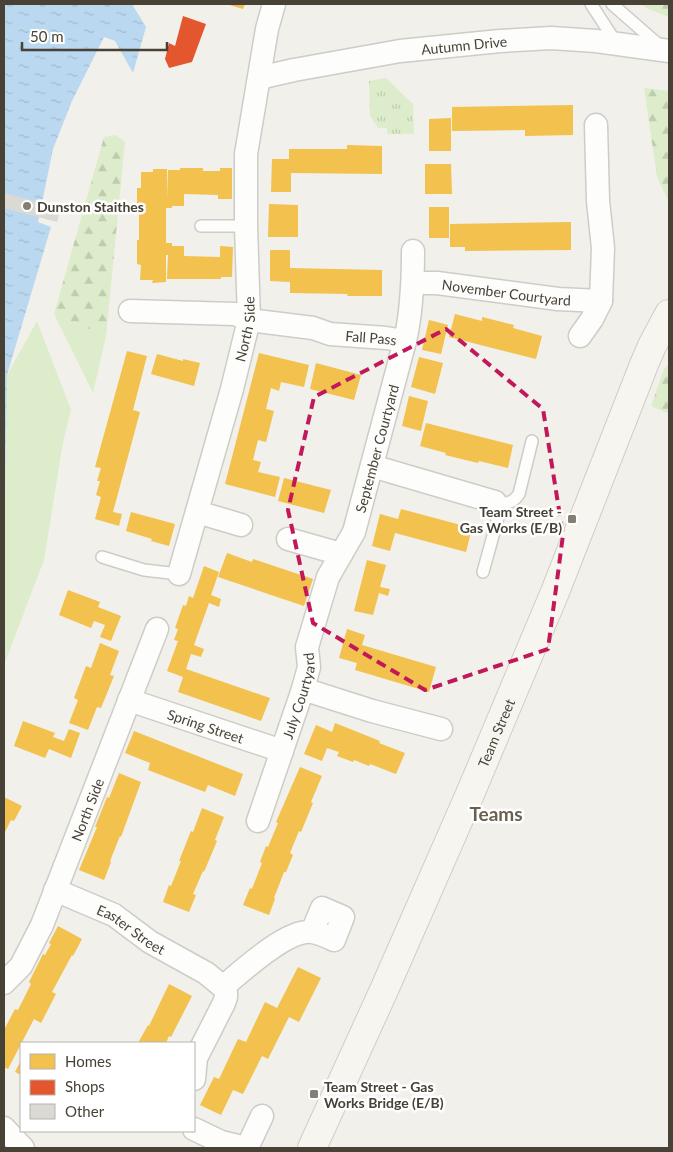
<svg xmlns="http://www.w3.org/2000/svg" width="673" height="1152" viewBox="0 0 673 1152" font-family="Lato,sans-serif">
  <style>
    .grass { fill: #ddedcb }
    .forest { fill: url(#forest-firs) }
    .park { fill: url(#park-tufts) }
    .water { fill: url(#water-ripples) }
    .homes { fill: #f2c14e }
    .shops { fill: #e4572e }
    .building { fill: #dbd9d3 }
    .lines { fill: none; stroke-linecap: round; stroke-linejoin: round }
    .lane-casing { stroke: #ceccc7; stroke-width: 14 }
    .street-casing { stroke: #ceccc7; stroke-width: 25 }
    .secondary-casing { stroke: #d1cdc2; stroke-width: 30 }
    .lane { stroke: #fdfdfc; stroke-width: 11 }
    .street { stroke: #fdfdfc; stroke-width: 22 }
    .secondary { stroke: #f7f5ef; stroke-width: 28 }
    .marked { fill: none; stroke: #c2185b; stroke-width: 4; stroke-dasharray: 10 6; stroke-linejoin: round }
    .poi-dot { fill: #837f75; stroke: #fff; stroke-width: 2 }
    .labels { text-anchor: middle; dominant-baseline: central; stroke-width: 5; stroke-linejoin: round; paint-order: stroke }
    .street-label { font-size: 14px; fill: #484236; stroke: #fff }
    .poi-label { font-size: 14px; font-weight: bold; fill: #484236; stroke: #fff; text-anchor: start }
    .district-label { font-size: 19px; font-weight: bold; fill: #6b604d; stroke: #fff }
  </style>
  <defs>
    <pattern id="forest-firs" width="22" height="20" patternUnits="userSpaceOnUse" patternTransform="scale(1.25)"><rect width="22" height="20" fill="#ddedcb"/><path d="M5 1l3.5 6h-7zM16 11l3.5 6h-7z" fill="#bfccaf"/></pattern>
    <pattern id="park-tufts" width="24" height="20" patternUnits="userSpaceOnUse" patternTransform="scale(1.25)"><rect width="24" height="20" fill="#ddedcb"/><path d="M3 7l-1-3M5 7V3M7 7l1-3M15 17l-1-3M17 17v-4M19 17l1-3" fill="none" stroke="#bfccaf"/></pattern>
    <pattern id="water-ripples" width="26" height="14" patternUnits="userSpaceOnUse" patternTransform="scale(1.25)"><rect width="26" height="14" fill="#bad9f1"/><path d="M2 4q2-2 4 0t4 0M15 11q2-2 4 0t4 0" fill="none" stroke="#a1bbcf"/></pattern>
  </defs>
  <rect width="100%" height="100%" fill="#f1f0eb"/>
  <path class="grass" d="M54 314 106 336 93 393Z
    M37 321 71 410 63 442 44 560 4 665V557L7 375Z"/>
  <path class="forest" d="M642 4H669V17L646 8Z
    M644 88 669 91V203L657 177Z
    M116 135 125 142 106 336 54 314 104 137Z
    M669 364V414L651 406 664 369Z"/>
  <path class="park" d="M386 78 413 104 414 134H387V128H378L370 116 369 81Z"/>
  <path class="water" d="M4 4H132L146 27 133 73 115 41 104 37 72 101 53 149 38 222 51 227 7 375 4 557Z"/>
  <path class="homes" d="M226 4H245L243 9Z
    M573 105V135L525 136V130L452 131V107Z
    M451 118V151H429V119Z
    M347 145 382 146V174L291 173V192H271L272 159H289V149H347Z
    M425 164H451L452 194H425Z
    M180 168H203V171H220V168H232V199H218V195L184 194V206H172V208H166V243H172V246H184V256L220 257V246L233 247 232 277H221V279H167L168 255H166V282L152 283 153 280H140L141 265 137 264V240H139V213H141V208L137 207V188H141V172H153V169H167V199L168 170H180Z
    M269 204 298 205V237H268Z
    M429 207H449V238H429Z
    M571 222V250L465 251V247H450V224Z
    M270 250H290V268L382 270V296H347L348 294 290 293V282L270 281Z
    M455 314 482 321V317L514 325 513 328 542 336 536 359 449 337Z
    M429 320 448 325 441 354 422 350Z
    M127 351 147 356 133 410 140 412 113 512 122 514 119 526 95 519 101 497 96 495 100 481H97L101 468 95 467Z
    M259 353 309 365 304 387 281 382 279 391 271 388 266 409 274 411 266 442 258 440 253 460 261 462 258 472 280 477 275 497 225 484Z
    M157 354 183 361V359L200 363 194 386 151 374Z
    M419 357 443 363 435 394 411 387Z
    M316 363 361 375 354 400 310 389Z
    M409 396 428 401 421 431 402 426Z
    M426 423 513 445 508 468 479 461 478 463 445 455 446 453 420 446Z
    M284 478 331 490 324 513 278 501Z
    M401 509 472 528 466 552 395 533 390 551 372 546 380 514 398 519Z
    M131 512 175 524 169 546 151 541 152 539 126 531Z
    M227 553 252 562 253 559 313 579 304 606 218 577Z
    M367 560 386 565 380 587 390 589 388 596 379 593 373 615 354 611Z
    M204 566 219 572 211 595 221 599 219 607 209 603 194 645 204 649 201 657 191 654 186 669 270 698 261 721 178 692 183 677 167 671 178 641 174 640 178 629 175 628 183 605 186 606 189 596 193 598Z
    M68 590 100 602 98 607 121 616 111 641 100 637 105 625 94 621 91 628 59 615Z
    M347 629 365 635 362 645 436 667 429 692 355 670 357 663 339 658Z
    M100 643 119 651 110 675 114 676 101 708 97 707 88 730 69 723 78 700 74 698 86 666 91 668Z
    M23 721 55 733 53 737 64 741 69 729 80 733 71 758 49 749 45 758 14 746Z
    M335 723 380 741 379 743 405 753 396 774 370 764 369 766 354 760 353 762 337 756 339 752 327 748 322 761 304 754 316 725 332 732Z
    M134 731 243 774 235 796 208 785 205 792 148 770 150 763 125 753Z
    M300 767 322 776 311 802 313 803 301 832 299 831 290 853 293 855 286 872H284L274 898 275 899 269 915 243 905 250 888 252 889 262 863 260 862 266 846 268 847 278 823 276 822Z
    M119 773 141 782 121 837 120 836 110 861 111 862 104 880 79 870 97 827H95L107 797 109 798Z
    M4 797 22 806 14 821 11 820 4 834Z
    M202 808 224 817 215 840 217 841 204 872 203 871 193 894 196 895 189 912 163 902 169 885 171 886 181 861H179L191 831 193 832Z
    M58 926 82 939 73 956 72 955 52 992 56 994 41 1023 34 1019 8 1069 4 1067V1030L15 1009 18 1010 31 984 29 982 43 954 45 955 51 944 49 943Z
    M298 967 321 978 299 1022 289 1017 268 1059 262 1056 243 1094 233 1090 221 1115 200 1105 214 1077 219 1079 238 1039 246 1042 265 1002 277 1008Z
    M169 984 192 996 171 1037 169 1036 166 1043H138L148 1025 149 1026Z
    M21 1060V1075L15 1072Z"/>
  <path class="shops" d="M183 16 206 24 192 62 169 68 165 59 169 43 175 46Z"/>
  <path class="building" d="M4 193 61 208 57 222 4 208Z"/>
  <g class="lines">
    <defs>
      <path id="lane" d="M591 4 617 44
        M612 4 660 46
        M201 226H246
        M102 557 144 570 179 574
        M483 572 502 503C511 503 514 501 519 494L532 441"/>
      <g id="street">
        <path id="s1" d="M259 78 294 70 400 51 500 41 551 38 596 41 669 51"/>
        <path id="s2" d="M413 283H437L558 299 601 301"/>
        <path id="s3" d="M130 311 235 314 249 320 313 328 330 334 386 338 405 341C412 311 413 281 413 251"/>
        <path d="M580 336 592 319 601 301 603 248 598 201 596 125"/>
        <path d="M372 466 495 502"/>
        <path d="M197 512 241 525"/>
        <path d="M288 539 341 554"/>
        <path id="s4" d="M179 574 232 389 249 320 246 226V154L267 29 274 4"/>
        <path d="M303 689 372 711 441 729"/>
        <path id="s5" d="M129 700 282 751"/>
        <path id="s6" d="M258 821 303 689 309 667 307 647 328 577 354 532 405 341"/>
        <path id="s7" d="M55 890 114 915 150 942 206 973 223 987 226 992V997L224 1003 196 1058 194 1079"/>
        <path id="s8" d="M4 983 21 966 42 925 157 629"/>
        <path d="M223 987C242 971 287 929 312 932 319 933 328 937 334 940L343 917 322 908 312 932"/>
        <path d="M4 1128 23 1148"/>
        <path d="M194 1129 221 1142 246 1148"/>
        <path d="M247 1148 262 1116"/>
      </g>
      <g id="secondary">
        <path id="s9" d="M312 1148 384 990 470 794 555 592 645 362 652 346 669 314"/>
      </g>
    </defs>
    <use href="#lane" class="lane-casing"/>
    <use href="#street" class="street-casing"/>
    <use href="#secondary" class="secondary-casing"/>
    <use href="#lane" class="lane"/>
    <use href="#street" class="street"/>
    <use href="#secondary" class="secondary"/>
  </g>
  <path class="marked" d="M446 329 543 409 563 535 548 649 425 690 313 623 288 510 314 397Z"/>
  <g class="poi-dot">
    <circle cx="27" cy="206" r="5"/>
    <rect x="567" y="514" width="10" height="10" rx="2.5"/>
    <rect x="309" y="1089" width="10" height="10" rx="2.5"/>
  </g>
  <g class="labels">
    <g class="street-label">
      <text stroke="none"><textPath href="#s1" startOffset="208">Autumn Drive</textPath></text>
      <text stroke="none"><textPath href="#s2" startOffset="94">November Courtyard</textPath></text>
      <text stroke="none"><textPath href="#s4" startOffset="254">North Side</textPath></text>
      <text stroke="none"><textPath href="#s3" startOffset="244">Fall Pass</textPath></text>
      <text stroke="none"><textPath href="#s6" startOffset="394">September Courtyard</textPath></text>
      <text stroke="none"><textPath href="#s6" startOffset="132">July Courtyard</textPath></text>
      <text stroke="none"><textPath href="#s5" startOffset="81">Spring Street</textPath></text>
      <text stroke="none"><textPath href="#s9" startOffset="454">Team Street</textPath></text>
      <text stroke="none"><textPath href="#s8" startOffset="194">North Side</textPath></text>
      <text stroke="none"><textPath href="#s7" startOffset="86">Easter Street</textPath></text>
    </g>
    <g class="poi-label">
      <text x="37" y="206">Dunston Staithes</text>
      <text x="562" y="511" text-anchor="end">Team Street -<tspan x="562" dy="16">Gas Works (E/B)</tspan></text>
      <text x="324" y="1086">Team Street - Gas<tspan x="324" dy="16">Works Bridge (E/B)</tspan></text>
    </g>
    <g class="district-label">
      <text x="496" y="813">Teams</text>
    </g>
  </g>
  <rect width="673" height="1152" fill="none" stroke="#484236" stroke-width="10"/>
  <rect x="20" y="1042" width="175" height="90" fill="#ffffff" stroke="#b6b3af"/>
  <rect x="30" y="1054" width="25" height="15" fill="#f2c14e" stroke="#b6b3af"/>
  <text x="65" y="1067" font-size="15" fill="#484236">Homes</text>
  <rect x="30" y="1080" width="25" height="15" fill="#e4572e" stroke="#b6b3af"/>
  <text x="65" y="1092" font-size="15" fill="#484236">Shops</text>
  <rect x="30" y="1104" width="25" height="15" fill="#dbd9d3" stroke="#b6b3af"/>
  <text x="65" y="1117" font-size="15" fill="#484236">Other</text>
  <path d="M22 42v8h145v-8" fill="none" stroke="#484236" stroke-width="2.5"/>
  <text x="30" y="42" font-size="15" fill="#484236" stroke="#ffffff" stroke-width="4" paint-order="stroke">50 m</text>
</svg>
